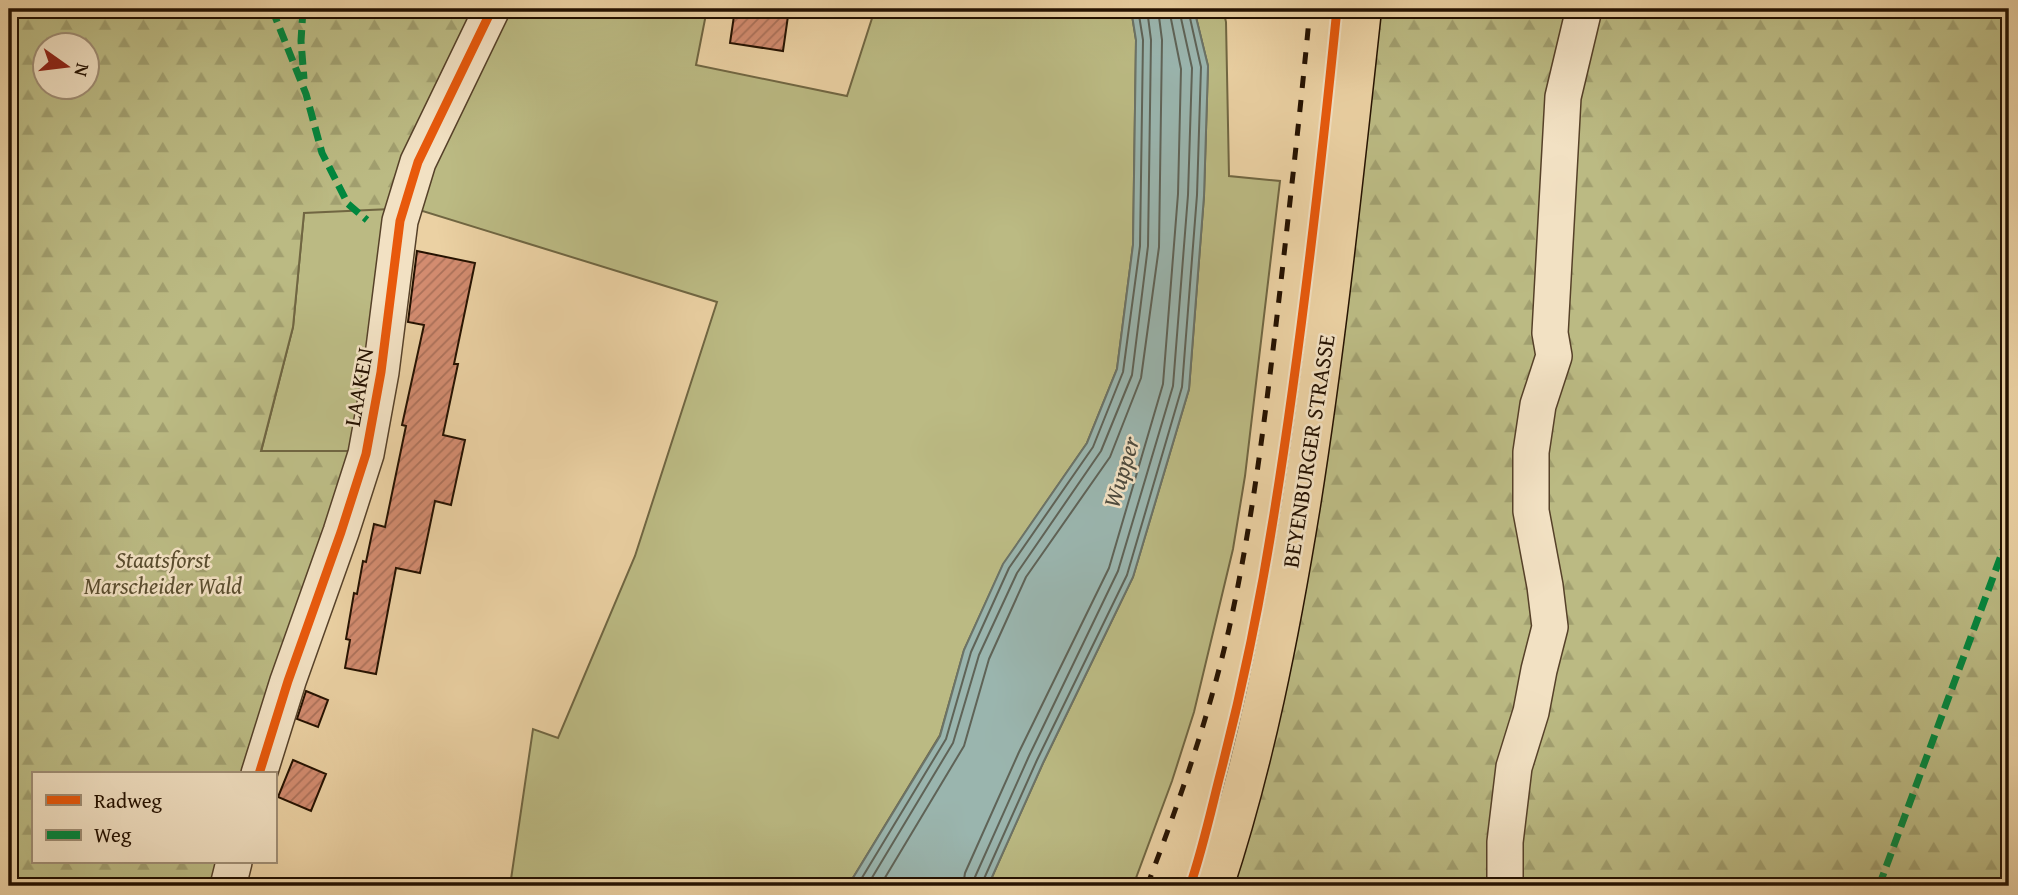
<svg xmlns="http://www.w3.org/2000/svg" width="2018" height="895" viewBox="0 0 2018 895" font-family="'Gentium Book Plus',serif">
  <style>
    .green { fill: #bbba83; stroke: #706642; stroke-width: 2 }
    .forest { fill: url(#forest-firs); stroke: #706642; stroke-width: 2; fill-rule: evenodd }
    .water { fill: #9ab5ae; stroke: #6b7368; stroke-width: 2 }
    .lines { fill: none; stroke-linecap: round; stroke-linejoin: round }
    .shore { stroke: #5f6357; stroke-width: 2 }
    .building { fill: url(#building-hatch); stroke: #241100; stroke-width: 2 }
    .minor-casing { stroke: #564129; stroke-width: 38 }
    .major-casing { stroke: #241100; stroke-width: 41 }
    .minor { stroke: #f2e1c3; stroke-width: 35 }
    .major { stroke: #ebd1a3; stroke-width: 38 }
    .rail { stroke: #241100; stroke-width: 5; stroke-dasharray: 12 12; stroke-linecap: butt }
    .quiet { stroke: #00873e; stroke-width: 7; stroke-dasharray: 14 7; stroke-linecap: butt }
    .cycleway-casing { stroke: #f2e1c3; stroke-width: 13 }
    .cycleway { stroke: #e8590c; stroke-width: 9 }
    .labels { text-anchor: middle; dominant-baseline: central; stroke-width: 5; stroke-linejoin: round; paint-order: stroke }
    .street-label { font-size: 23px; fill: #241100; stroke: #f2e1c3 }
    .park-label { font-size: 23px; font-style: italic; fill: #594c2e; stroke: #f2e1c3 }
    .water-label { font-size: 24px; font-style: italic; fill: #4d4a3d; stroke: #f2e1c3 }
  </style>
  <defs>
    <pattern id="forest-firs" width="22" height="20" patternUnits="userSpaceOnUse" patternTransform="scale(1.75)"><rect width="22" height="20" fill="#bbba83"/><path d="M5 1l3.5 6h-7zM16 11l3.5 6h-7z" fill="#a19f6f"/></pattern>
    <pattern id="building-hatch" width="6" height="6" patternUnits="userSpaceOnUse" patternTransform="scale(1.75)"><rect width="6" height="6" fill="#d38c70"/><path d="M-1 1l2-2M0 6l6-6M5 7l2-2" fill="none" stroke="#ab715a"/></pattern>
  </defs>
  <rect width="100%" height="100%" fill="#ebd1a3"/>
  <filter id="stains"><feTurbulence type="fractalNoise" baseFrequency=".00286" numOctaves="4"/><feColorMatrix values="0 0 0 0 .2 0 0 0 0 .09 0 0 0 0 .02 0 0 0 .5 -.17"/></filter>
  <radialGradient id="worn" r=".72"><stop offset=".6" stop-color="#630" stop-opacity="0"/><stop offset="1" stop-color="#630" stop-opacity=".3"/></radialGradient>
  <path class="green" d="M493 9H707L696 65 847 96 875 9H1131L1136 40 1133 245 1117 369 1087 443 1003 565 964 650 940 735 848 886H510L533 729 558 738 635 556 717 302 413 208 366 451 261 452 293 327 304 213Z
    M1194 9H1223L1226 22 1229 176 1280 181 1245 476 1233 549 1194 712 1172 781 1133 886H988L1043 763 1133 577 1189 389 1204 196 1208 66Z"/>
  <path class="forest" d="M9 9H493L413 208 304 213 293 327 261 451H366L259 774H33V862H235L229 886H9ZM46 46H88V88H46Z
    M1378 9H2009V886H1227Z"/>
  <path class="water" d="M1131 9H1194L1208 66 1204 196 1189 389 1133 577 1043 763 988 886H848L940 736 964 650 1003 564 1087 443 1117 369 1133 245 1136 40Z"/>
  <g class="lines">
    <path class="shore" d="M857 886 946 739 971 652 1009 568 1093 447 1123 372 1140 246 1143 40 1138 9
      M867 886 953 743 979 655 1017 573 1101 451 1132 375 1148 246 1151 40 1147 9
      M880 886 964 746 989 659 1026 577 1110 457 1141 378 1159 247 1162 40 1158 9
      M963 886 965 873 1019 752 1109 568 1163 384 1178 194 1181 69 1169 9
      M973 886 975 877 1029 756 1118 571 1173 386 1188 195 1192 68 1179 9
      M982 886 983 881 1037 760 1127 575 1182 387 1197 195 1201 67 1188 9"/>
  </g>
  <path class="building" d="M735 9H789L783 51 730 43Z
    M417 251 475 263 454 364H458L443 435 465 440 451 505 435 501 420 573 396 568 376 674 345 668 350 640 346 639 354 593 357 594 363 561 366 562 374 524 385 527 406 426 402 425 424 325 408 322Z
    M306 691 328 700 318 727 297 719Z
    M293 760 326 774 311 811 278 797Z"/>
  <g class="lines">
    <defs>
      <path id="minor" d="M259 774 288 681 341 532 366 454 381 372 400 221 418 162 492 9
        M228 886 234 862
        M1505 886V842L1514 767 1531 712 1539 670 1550 627 1545 586 1531 511V452L1538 405 1554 356 1550 333 1563 97 1584 9"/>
      <path id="major" d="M1214 886C1255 762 1280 633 1301 504 1327 339 1344 174 1362 9"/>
    </defs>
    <use href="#minor" class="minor-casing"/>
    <use href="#major" class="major-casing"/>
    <use href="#minor" class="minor"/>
    <use href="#major" class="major"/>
    <path class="rail" d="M1147 886C1179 803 1209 716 1229 629 1253 520 1266 410 1279 299 1290 202 1301 105 1310 9"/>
    <path class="quiet" d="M272 9 306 94 322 153 348 204 367 220
      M303 9 301 41 304 79
      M1879 886 2009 534"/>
    <defs>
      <path id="cycleway" d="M259 774 288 681 341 532 366 454 381 372 400 221 418 162 492 9
        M1190 886C1202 851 1210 815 1219 779 1242 691 1260 603 1274 514 1301 346 1320 178 1337 9"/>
    </defs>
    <use href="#cycleway" class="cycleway-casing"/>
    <use href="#cycleway" class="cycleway"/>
  </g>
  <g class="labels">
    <g class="street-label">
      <text transform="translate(358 387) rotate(-80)">LAAKEN</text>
      <text transform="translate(1308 451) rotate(-81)">BEYENBURGER STRASSE</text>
    </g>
    <g class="park-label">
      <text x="163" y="559">Staatsforst<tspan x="163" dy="26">Marscheider Wald</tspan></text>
    </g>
    <g class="water-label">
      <text transform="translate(1121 472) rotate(-73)">Wupper</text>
    </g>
  </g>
  <rect width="2018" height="895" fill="none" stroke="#ebd1a3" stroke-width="35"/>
  <rect x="10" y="10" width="1997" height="874" fill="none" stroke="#241100" stroke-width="3.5"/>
  <rect x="18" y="18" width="1983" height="860" fill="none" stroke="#241100" stroke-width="2"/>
  <rect x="32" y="772" width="245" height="91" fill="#f2e1c3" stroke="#a08e75" stroke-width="2"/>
  <rect x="46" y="795" width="35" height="10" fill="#e8590c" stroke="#a08e75" stroke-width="2"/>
  <text x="94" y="808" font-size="21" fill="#241100">Radweg</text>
  <rect x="46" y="830" width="35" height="10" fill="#00873e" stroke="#a08e75" stroke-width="2"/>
  <text x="94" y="842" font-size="21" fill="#241100">Weg</text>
  <g transform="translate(66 66) rotate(104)"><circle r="33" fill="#f2e1c3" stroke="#a08e75" stroke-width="2"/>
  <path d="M0-5L12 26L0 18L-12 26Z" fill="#8f2418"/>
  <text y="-10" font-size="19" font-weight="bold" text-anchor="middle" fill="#241100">N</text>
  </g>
  <rect width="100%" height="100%" filter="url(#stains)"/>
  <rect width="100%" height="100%" fill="url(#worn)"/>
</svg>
